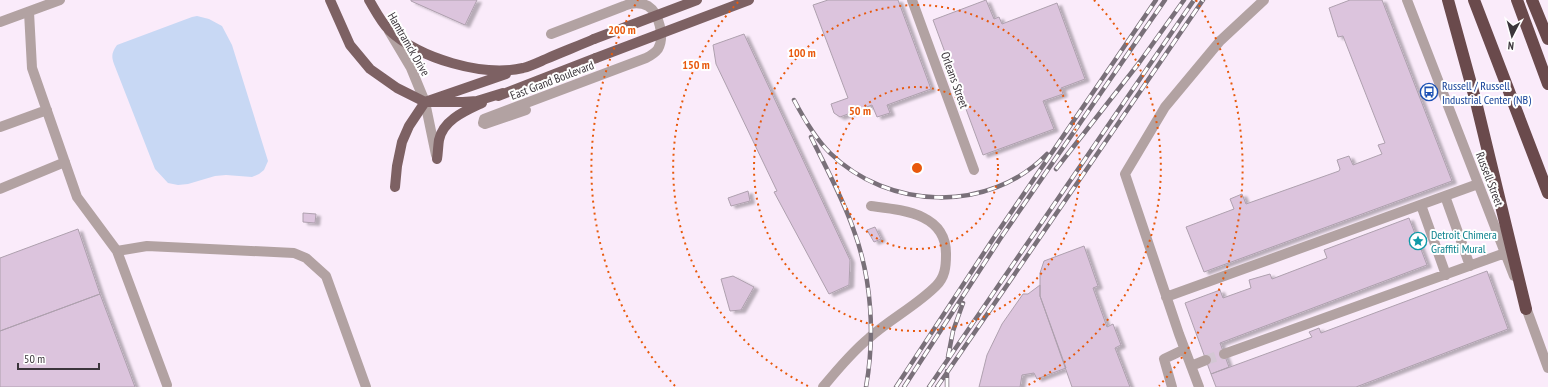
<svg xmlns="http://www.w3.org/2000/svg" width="1548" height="387" viewBox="0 0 1548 387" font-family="'PT Sans Narrow',sans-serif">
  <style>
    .water { fill: #c8d8f4 }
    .building { fill: #dcc4dd; stroke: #aea0ae; filter: url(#shadow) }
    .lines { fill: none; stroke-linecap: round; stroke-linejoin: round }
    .minor-tunnel { stroke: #d4c7d4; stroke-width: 10; stroke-dasharray: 10 5; stroke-linecap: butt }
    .minor { stroke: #b2a2a2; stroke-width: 10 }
    .major { stroke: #7d6163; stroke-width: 10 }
    .highway { stroke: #6a4a4c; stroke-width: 12 }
    .rail-casing { stroke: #797079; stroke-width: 4.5 }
    .rail { stroke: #fff; stroke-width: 3; stroke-dasharray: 9; stroke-linecap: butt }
    .major-bridge { stroke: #7d6163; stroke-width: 10 }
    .ring { fill: none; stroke: #e8590c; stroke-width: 2; stroke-dasharray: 2 4 }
    .labels { text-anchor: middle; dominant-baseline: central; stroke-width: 4; stroke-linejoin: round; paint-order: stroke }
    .street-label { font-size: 12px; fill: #3b353b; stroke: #fff }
    .transit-label { font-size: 12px; fill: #164399; stroke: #fff; text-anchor: start }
    .culture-label { font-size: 12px; fill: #0d838f; stroke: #fff; text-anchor: start }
    .centre { fill: #e8590c; stroke: #fff; stroke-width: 2 }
    .ring-label { font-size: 12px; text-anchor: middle; font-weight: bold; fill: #e8590c; stroke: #fff; stroke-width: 4; stroke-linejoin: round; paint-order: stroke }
  </style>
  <defs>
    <filter id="shadow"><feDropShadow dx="4.5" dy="2.5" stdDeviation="1" flood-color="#0004"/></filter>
  </defs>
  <rect width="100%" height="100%" fill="#faebfa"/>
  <path class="water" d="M197 16 209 19 222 26 232 45 268 161 264 170 259 174 252 177 226 175 215 176 188 184 178 185 168 183 155 169 114 64C111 56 112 52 117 45L192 17Z"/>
  <path class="building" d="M411 0H477L465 25 411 1Z
    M828 0H898L931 89 887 105 890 113 877 117 872 105 840 117 834 113 831 104 848 98 813 5Z
    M986 0 994 19 999 17 1002 24 1057 3 1085 79 1061 88 1063 94 1043 101 1054 129 983 155 933 20Z
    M1350 0H1382L1452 181 1204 272 1186 227 1234 209 1230 199 1242 194 1246 204 1339 171 1340 169 1337 160 1349 156 1353 165 1382 154 1378 145 1385 143 1343 36 1338 37 1329 8Z
    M744 34 850 260 849 285 829 294 774 192 777 191 716 64 713 45Z
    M748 191 750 201 731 206 728 198Z
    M303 213 316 214 315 223 303 222Z
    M1409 218 1427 265 1220 343 1229 367 1211 374 1185 303 1220 290 1223 298 1251 288 1249 280 1270 274 1272 279 1327 258 1324 250Z
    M875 227 881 239 874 242 867 230Z
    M78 229 100 294 0 331V258Z
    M1084 246 1098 286 1093 288 1107 327 1113 324 1121 345 1115 348 1130 387H1072L1040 296V273L1044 261Z
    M1487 271 1508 329 1356 387H1216L1211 374 1312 337 1309 332 1319 328 1321 333Z
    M733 276 754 287 741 310 730 311 721 279Z
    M1040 285V296L1066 368 1037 379 1034 373 1022 375 1020 387H979L987 355 1002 324 1023 294H1028Z
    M100 294 135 387H0V331Z"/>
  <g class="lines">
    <path class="minor-tunnel" d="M1206 360 1224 354"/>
    <path class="minor" d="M912 0 974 170
      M1407 0 1514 276
      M29 12 32 68 77 197 117 251 167 385
      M0 22 60 0
      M389 31 411 68 425 102 436 155
      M526 110 485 124 483 123 484 119 646 58C650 56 655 53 658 49 665 37 659 13 648 6 640 2 631 3 624 6L551 34
      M0 127 47 110
      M0 189 65 162
      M1445 196 1470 266
      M1421 205 1446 275
      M117 251 147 246 294 253 306 258 326 276 366 387
      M1166 297 1478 184
      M1524 302 1548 368
      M1224 354 1505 253
      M1191 366 1206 360
      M823 387C837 370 852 352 869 338 890 319 916 306 936 286 945 277 946 267 946 255 947 213 902 210 871 206
      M1172 387 1164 359 1185 349
      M1199 387 1179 334 1125 174 1165 107 1220 41 1264 0"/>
    <path class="major" d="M330 0 350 45 370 69 397 88 425 102H463L477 101 503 93
      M369 0C375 10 381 22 389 30 420 59 483 77 523 68 531 66 539 62 546 59 562 52 578 46 594 39
      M498 96 596 58
      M437 159C438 153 438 146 439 140 443 120 465 111 482 103
      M395 187 397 166 402 142 409 126 425 102 506 74"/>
    <path class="highway" d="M1448 0 1476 102 1526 309
      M1474 0 1548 193
      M1517 0 1548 84
      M1532 0 1548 39"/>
    <defs>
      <path id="rail" d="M794 100C804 119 815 138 830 153 888 210 989 214 1047 154
        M811 137C826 168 843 198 854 231 872 280 875 336 866 387
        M1056 169 1139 63 1184 0
        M948 357 953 331 963 303
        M896 387 993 239 1156 0
        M904 387 1000 239 1165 0
        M929 387 1194 0
        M937 387 1203 0
        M947 387V371"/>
    </defs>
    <use href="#rail" class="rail-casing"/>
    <use href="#rail" class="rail"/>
    <path class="major-bridge" d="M594 39 697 0
      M596 58 749 0"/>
  </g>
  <g class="ring">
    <circle cx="917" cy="168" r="81"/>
    <circle cx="917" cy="168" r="163"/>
    <path d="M808 386A244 244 0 0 1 740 0M1094 0A244 244 0 0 1 1026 386"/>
    <path d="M675 386A326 326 0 0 1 638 0M1196 0A326 326 0 0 1 1159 386"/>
  </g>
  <defs>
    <symbol id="bus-ring" viewBox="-11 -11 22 22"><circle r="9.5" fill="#fff" stroke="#1a4fb4" stroke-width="1.5"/><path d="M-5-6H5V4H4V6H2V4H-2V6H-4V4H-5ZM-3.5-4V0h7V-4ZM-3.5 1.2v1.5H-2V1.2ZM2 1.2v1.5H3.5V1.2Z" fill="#1a4fb4"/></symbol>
    <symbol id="sight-ring" viewBox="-11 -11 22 22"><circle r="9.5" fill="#fff" stroke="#0f9aa8" stroke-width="1.5"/><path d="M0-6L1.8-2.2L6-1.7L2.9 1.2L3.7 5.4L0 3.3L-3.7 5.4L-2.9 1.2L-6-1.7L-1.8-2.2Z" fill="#0f9aa8"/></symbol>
  </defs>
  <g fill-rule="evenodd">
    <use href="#bus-ring" x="1419" y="82" width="20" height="20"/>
    <use href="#sight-ring" x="1408" y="231" width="20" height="20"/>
  </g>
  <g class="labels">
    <g class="street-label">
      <text transform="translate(409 44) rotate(60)">Hamtramck Drive</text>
      <text transform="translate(552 80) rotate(-21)">East Grand Boulevard</text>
      <text transform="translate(955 80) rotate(70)">Orleans Street</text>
      <text transform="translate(1490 179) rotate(69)">Russell Street</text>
    </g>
    <g class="transit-label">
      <text x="1442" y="85">Russell / Russell<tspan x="1442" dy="14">Industrial Center (NB)</tspan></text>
    </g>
    <g class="culture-label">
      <text x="1431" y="234">Detroit Chimera<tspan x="1431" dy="14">Graffiti Mural</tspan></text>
    </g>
  </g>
  <circle cx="917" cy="168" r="6" class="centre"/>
  <g class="ring-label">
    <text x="622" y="34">200 m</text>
    <text x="802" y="57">100 m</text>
    <text x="696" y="69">150 m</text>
    <text x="860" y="115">50 m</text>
  </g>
  <g transform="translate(1512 36) rotate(186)" stroke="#ffffff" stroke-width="3" paint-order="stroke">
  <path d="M0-3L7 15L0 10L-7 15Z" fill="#3b353b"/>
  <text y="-6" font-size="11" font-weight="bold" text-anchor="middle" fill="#3b353b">N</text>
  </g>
  <path d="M18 363v6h81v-6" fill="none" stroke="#3b353b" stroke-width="2"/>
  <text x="24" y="363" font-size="12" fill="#3b353b" stroke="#ffffff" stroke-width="3" paint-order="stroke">50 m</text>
</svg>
